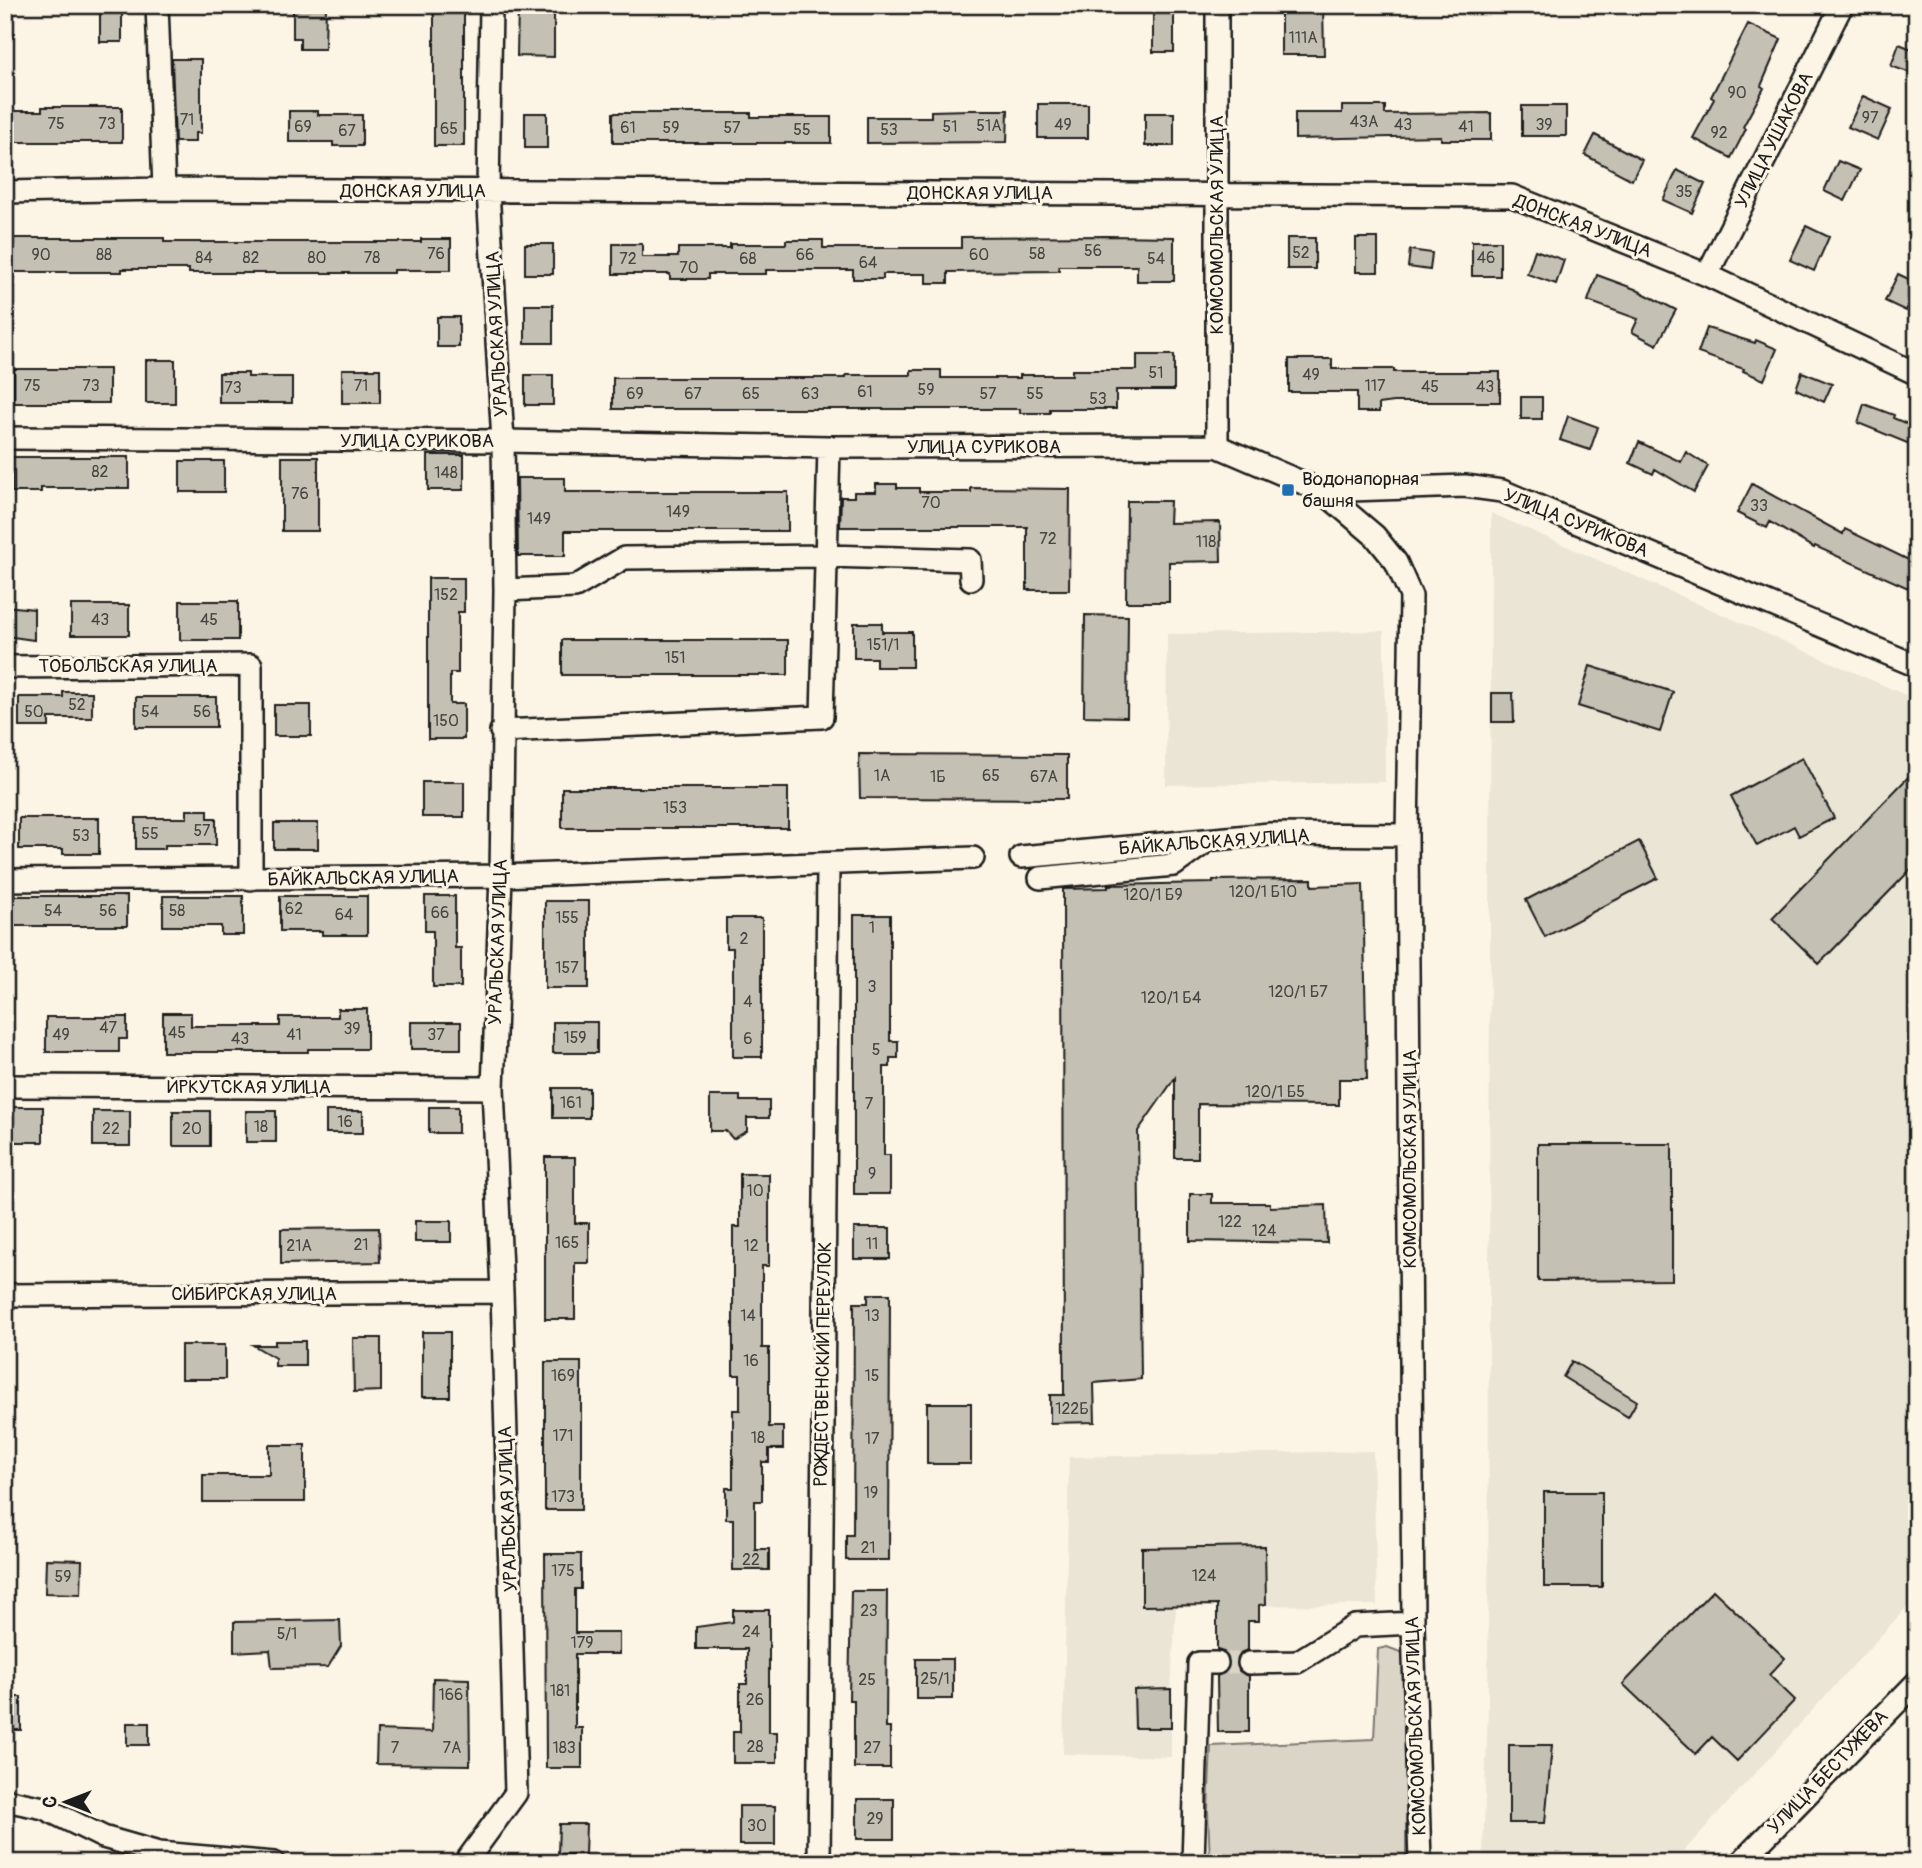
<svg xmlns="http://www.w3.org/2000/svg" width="1922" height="1868" viewBox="0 0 1922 1868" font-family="Pangolin,sans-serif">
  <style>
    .built { fill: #ebe5d6 }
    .green { fill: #dbd5c8; stroke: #7c7872; stroke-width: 2 }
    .building { fill: #c4c0b3; stroke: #1c1c1c; stroke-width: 2 }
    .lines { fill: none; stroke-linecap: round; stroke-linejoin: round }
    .minor-tunnel { stroke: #dad4c7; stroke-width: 21; stroke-dasharray: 21 10; stroke-linecap: butt }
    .minor-casing { stroke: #1c1c1c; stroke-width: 26 }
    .minor { stroke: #fcf5e5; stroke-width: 21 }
    .poi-dot { fill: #1f6fb2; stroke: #fcf5e5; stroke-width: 2.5 }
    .labels { text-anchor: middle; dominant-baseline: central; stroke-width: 6; stroke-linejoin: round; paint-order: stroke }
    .number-label { font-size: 16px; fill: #464542 }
    .street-label { font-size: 19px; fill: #1c1c1c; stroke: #fcf5e5 }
    .poi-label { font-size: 19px; fill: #1c1c1c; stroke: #fcf5e5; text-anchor: start }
  </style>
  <rect width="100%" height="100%" fill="#fcf5e5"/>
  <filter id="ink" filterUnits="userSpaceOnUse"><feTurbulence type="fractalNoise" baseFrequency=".0143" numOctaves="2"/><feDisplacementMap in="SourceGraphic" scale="14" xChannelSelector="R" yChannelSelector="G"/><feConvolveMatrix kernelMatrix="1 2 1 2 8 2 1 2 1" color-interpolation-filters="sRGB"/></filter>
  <g filter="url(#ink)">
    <path class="built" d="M1491 513 1917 700V1596L1683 1852 1483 1855 1488 1705Z
      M1384 631 1385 782 1166 785 1167 634Z
      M1373 1451 1377 1605 1176 1606 1171 1689V1757L1063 1754 1069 1457Z"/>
    <path class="green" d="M1387 1647 1403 1653 1406 1665V1863H1210L1208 1811 1211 1746 1374 1739 1378 1649Z"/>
    <path class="building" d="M293 5H326L325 49H300V38H293Z
      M434 5H464V146H434Z
      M518 5H554V57L517 56Z
      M1153 5H1174V52H1153Z
      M1281 5H1323L1324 55H1281Z
      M100 12H122V42H100Z
      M1748 24 1781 39 1761 86 1764 88 1743 127 1746 129 1731 158 1693 138 1714 99 1711 97Z
      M1899 44 1917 51V64L1913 74 1891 66Z
      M172 59H201V133H195V142H175Z
      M1863 96 1892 109 1878 140 1848 127Z
      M1038 104H1088V138H1038Z
      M1342 106H1385V114L1491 113V140H1441V136L1295 139V113H1342Z
      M1522 106H1566V136H1522Z
      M42 107H122V142H5V111H42Z
      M970 110H1008L1007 142 867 143V117H931V111Z
      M289 111H318V115H362V146H333V142H289Z
      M525 113H547V148H525Z
      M613 113H751V117H831V143H613Z
      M1145 113H1174V146H1145Z
      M1595 135 1642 160 1632 180 1585 155Z
      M1838 161 1860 170 1845 201 1824 191Z
      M1677 170 1705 184 1692 213 1663 200Z
      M1806 226 1829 237 1814 271 1790 260Z
      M1107 236 1174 237V281H1137V266H1059V271L948 272V283H926V274H883V279H853V270H766V274H708V279H670V274H613V244H642V257H678V248H730V244H786V240H823V248H961V237Z
      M5 238H164V242H421V239H451V270H394V273H189V269H122V272H5Z
      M1287 238H1315V269H1287Z
      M1356 238H1378V272H1356Z
      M1472 241H1500V276H1472Z
      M525 244H553V274H525Z
      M1410 250 1432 253 1430 270 1408 267Z
      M1535 250 1564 260 1556 284 1527 274Z
      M1898 274 1917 283V289L1906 311 1885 301Z
      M1597 275 1635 289 1676 310 1657 345 1632 332 1638 319 1588 301Z
      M525 305H553V343H525Z
      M437 317H459V347H437Z
      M1707 328 1755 343 1756 340 1777 349 1764 380 1743 371 1744 369 1698 353Z
      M1137 355H1174V390H1116V409H1050V413H1020V409H613V378H846V375H911V370H941V378H1020V375H1072V370H1137Z
      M1289 359H1332V369H1394V372H1500V402H1394L1379 404V412H1357V392H1289Z
      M146 360H175V403H146Z
      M14 369H109V403H14Z
      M342 369H380V403H342Z
      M1802 372 1832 384 1824 402 1796 389Z
      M219 373H248V377H292V403H219Z
      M525 375H553V405H525Z
      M1521 397H1542V419H1521Z
      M1864 404 1894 415 1893 418 1917 428V447L1858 423Z
      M1568 416 1598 427 1590 450 1560 440Z
      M1639 442 1681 462 1686 452 1708 466 1694 492 1655 469 1653 474 1630 463Z
      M428 455H464V490H428Z
      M12 457H129V488H41V492H12Z
      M282 457H318V531H282Z
      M180 461H224V492H180Z
      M517 478H565V492H788V531H565V556H518Z
      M876 484H897V488H919V492H971V488L1070 489 1069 590H1027V527H840L841 497H854V492H876Z
      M1752 484 1843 534 1845 529 1917 564V592L1815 546 1814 548 1770 522 1767 528 1737 513Z
      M1127 501H1170L1169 523 1220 522 1221 561 1169 562V602H1126Z
      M428 578H464V612H458V673H450V704H464V739H428Z
      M180 601H238V640H180Z
      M71 605H129V635H71Z
      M5 606 34 609V640L5 636Z
      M1085 615 1128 616 1127 717 1084 716Z
      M854 623H882V632H912V667H876V658H854Z
      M562 640H788V675H562Z
      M1590 666 1673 692 1660 732 1578 706Z
      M63 692H92V718H49V727H19V697H63Z
      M1492 693H1513L1514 722H1492Z
      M136 697H216V727H136Z
      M274 705H311V736H274Z
      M859 754 1067 755V799L860 798Z
      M1802 758 1834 818 1799 836 1794 826 1757 846 1731 796Z
      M1917 768V863L1819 964 1772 918Z
      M422 782H464V817H422Z
      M562 788H788V828H562Z
      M187 810H208V818H216V845H165V849H136V818H187Z
      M19 818H99V854H63V849H19Z
      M274 823H318V849H274Z
      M1639 841 1658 878 1545 937 1526 900Z
      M1312 879V886L1363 884 1367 1079H1339V1105L1198 1104V1158H1175V1078L1138 1131 1141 1379 1094 1383 1095 1422 1050 1423V1395H1064L1063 889 1108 888V885L1213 883V880Z
      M5 896H127V926H5Z
      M163 896H243V935H221V926H163Z
      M280 896H367V935H322V931H280Z
      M425 896H455V948H461V987H433V931H425Z
      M545 901H589V988H545Z
      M854 915H890V1041H898V1058H890V1067H884V1155H890V1194H854Z
      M726 918H762V1057H733V948H726Z
      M338 1009H367V1049H308V1052H163V1013H191V1026H280V1017H338Z
      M46 1017H127V1039H119V1052H46Z
      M411 1022H461V1049H411Z
      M553 1022H597V1053H553Z
      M553 1088H589V1118H553Z
      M710 1096H740V1101H769V1118H747V1131L733 1139 726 1131H710Z
      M6 1107H43V1142H6Z
      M429 1107H458V1133H429Z
      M93 1111H130V1146H93Z
      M173 1111H210V1146H173Z
      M246 1111H276V1142H246Z
      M326 1111H363V1133H326Z
      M1538 1144H1672V1280L1538 1281Z
      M545 1157H575V1223H589V1263H575V1319H545Z
      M740 1174H769V1266H762V1348H769V1427H783V1449H769V1462H762V1501H755V1549H769V1570H733V1519H726V1488H733V1410H740V1375H733V1227H740Z
      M1190 1194H1212V1203H1270V1207L1326 1205 1327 1243 1190 1241Z
      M415 1221H451V1242H415Z
      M379 1228 380 1262 281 1264V1229Z
      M854 1228H890V1259H854Z
      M868 1294H890L889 1560H846V1535H853L854 1303H868Z
      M422 1332H450V1397H422Z
      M353 1338H381V1391L354 1392Z
      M275 1341H305V1366H275V1358L253 1345H275Z
      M181 1345H225V1379H181Z
      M1572 1361 1637 1401 1628 1417 1563 1377Z
      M545 1362H581V1510H545Z
      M927 1403H971V1464H927Z
      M269 1445H305V1502H203V1475H269Z
      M1544 1492H1602V1587H1544Z
      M1265 1546 1266 1604 1259 1605V1621H1248V1650L1242 1652 1236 1663 1238 1670 1249 1676V1732H1218L1217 1676 1228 1670 1230 1662 1224 1652 1217 1650V1605L1142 1606V1548Z
      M545 1554H581V1589H575V1633H619V1654H575V1728H582V1768H546Z
      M46 1559 82 1560 81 1594 45 1593Z
      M1713 1590 1785 1658 1769 1675 1795 1700 1737 1761 1712 1737 1696 1754 1623 1684Z
      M851 1591H887L886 1728H890V1768H854V1700H849Z
      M733 1610H769V1732H777V1763H733V1732H740V1684H747V1649H696V1627L733 1622Z
      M340 1620 341 1646 328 1667 272 1668 270 1650 234 1652V1622Z
      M916 1659H953V1699H916Z
      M433 1678 469 1679 470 1765 376 1764 377 1730 432 1732Z
      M1171 1689V1728H1135L1134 1690Z
      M5 1697H21V1730H5Z
      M127 1723H149V1745H127Z
      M1509 1745H1552L1545 1823H1509Z
      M857 1799H894V1839H857Z
      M739 1806H775V1845H739Z
      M559 1824H586L585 1854H558Z"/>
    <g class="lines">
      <path class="minor-tunnel" d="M1217 1663H1249"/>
      <defs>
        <path id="minor" d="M157 5 164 189
          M5 192 164 189 1512 196 1707 275 1917 374
          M1707 275 1842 5
          M5 438 503 441 829 447 1217 446 1322 491 1465 486 1502 491 1917 666
          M1217 446V5
          M1322 491 1375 536 1396 562 1411 596 1407 835 1413 1623 1420 1863
          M505 590 575 587 624 558 827 556 970 560 971 579
          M5 667 251 665V879
          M501 731 822 717 829 447
          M1021 857 1270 834 1407 835
          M1040 878 1174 865 1207 841
          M5 880 501 876 973 858
          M5 1086 493 1088
          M5 1295 502 1292
          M1249 1663 1297 1662 1355 1626 1413 1623
          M5 1800 44 1808 103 1837 159 1853 274 1863
          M465 1863 516 1793 502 1292 493 1088 501 876 505 590 503 441 488 191 491 5
          M819 1863 828 865
          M1193 1863 1199 1663H1217
          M1740 1863 1917 1682"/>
      </defs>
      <use href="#minor" class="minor-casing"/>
      <use href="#minor" class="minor"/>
    </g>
  </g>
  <rect class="poi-dot" x="1281" y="483" width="14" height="14" rx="3.5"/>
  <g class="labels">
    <g class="number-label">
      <text x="1303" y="38">111А</text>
      <text x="1737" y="93">90</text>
      <text x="1870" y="118">97</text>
      <text x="187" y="120">71</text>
      <text x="1364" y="122">43А</text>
      <text x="56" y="124">75</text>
      <text x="107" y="124">73</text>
      <text x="1063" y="125">49</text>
      <text x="1403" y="125">43</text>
      <text x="1544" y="125">39</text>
      <text x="989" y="126">51А</text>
      <text x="303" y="127">69</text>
      <text x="950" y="127">51</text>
      <text x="1466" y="127">41</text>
      <text x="628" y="128">61</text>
      <text x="671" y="128">59</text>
      <text x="732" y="128">57</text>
      <text x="449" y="129">65</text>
      <text x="802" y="130">55</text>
      <text x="889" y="130">53</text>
      <text x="347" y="131">67</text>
      <text x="1719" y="133">92</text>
      <text x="1684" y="192">35</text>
      <text x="1093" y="251">56</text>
      <text x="1301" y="253">52</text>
      <text x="436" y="254">76</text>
      <text x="1037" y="254">58</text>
      <text x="41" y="255">90</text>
      <text x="104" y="255">88</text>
      <text x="805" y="255">66</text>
      <text x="979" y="255">60</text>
      <text x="204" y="258">84</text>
      <text x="251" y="258">82</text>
      <text x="317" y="258">80</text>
      <text x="372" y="258">78</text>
      <text x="1486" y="258">46</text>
      <text x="628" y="259">72</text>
      <text x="748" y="259">68</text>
      <text x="1156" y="259">54</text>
      <text x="868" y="263">64</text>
      <text x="689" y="268">70</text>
      <text x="1156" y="373">51</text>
      <text x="1311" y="375">49</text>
      <text x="32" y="386">75</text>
      <text x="91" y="386">73</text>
      <text x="361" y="386">71</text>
      <text x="1375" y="386">117</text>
      <text x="1430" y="387">45</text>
      <text x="1485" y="387">43</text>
      <text x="233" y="388">73</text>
      <text x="926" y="390">59</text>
      <text x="865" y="392">61</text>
      <text x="635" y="394">69</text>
      <text x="693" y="394">67</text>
      <text x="751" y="394">65</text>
      <text x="810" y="394">63</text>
      <text x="988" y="394">57</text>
      <text x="1035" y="394">55</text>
      <text x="1098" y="399">53</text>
      <text x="100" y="472">82</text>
      <text x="446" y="473">148</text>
      <text x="300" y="494">76</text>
      <text x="931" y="503">70</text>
      <text x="1759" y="506">33</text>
      <text x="678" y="512">149</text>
      <text x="539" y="519">149</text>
      <text x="1048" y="539">72</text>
      <text x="1206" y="542">118</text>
      <text x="446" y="595">152</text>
      <text x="100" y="620">43</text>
      <text x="209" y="620">45</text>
      <text x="883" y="645">151/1</text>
      <text x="675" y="658">151</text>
      <text x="77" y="705">52</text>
      <text x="34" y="712">50</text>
      <text x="150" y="712">54</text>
      <text x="202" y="712">56</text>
      <text x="446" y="721">150</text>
      <text x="882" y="776">1А</text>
      <text x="991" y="776">65</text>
      <text x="938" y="777">1Б</text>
      <text x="1044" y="777">67А</text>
      <text x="675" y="808">153</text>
      <text x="202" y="831">57</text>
      <text x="150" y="834">55</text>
      <text x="81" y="836">53</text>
      <text x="1263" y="892">120/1 Б10</text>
      <text x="1153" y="895">120/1 Б9</text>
      <text x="294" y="909">62</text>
      <text x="53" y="911">54</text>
      <text x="108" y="911">56</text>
      <text x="177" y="911">58</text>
      <text x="440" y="913">66</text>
      <text x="344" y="915">64</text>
      <text x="567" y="918">155</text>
      <text x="872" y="928">1</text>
      <text x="744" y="939">2</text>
      <text x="567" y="968">157</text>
      <text x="872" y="987">3</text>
      <text x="1298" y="992">120/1 Б7</text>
      <text x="1171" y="998">120/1 Б4</text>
      <text x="748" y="1002">4</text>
      <text x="108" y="1028">47</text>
      <text x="352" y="1029">39</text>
      <text x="177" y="1033">45</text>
      <text x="61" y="1035">49</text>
      <text x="294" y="1035">41</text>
      <text x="436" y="1035">37</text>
      <text x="575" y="1038">159</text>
      <text x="240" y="1039">43</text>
      <text x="748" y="1039">6</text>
      <text x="876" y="1050">5</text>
      <text x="1275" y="1092">120/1 Б5</text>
      <text x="571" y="1103">161</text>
      <text x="869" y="1104">7</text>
      <text x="345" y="1122">16</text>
      <text x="261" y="1127">18</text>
      <text x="111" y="1129">22</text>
      <text x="192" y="1129">20</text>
      <text x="872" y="1174">9</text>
      <text x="755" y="1191">10</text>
      <text x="1230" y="1222">122</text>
      <text x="1264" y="1231">124</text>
      <text x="567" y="1243">165</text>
      <text x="872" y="1244">11</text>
      <text x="361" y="1245">21</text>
      <text x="299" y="1246">21А</text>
      <text x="751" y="1246">12</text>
      <text x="748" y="1316">14</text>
      <text x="872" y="1316">13</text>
      <text x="751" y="1361">16</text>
      <text x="563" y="1376">169</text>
      <text x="872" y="1376">15</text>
      <text x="1072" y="1409">122Б</text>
      <text x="563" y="1436">171</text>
      <text x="758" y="1438">18</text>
      <text x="872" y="1439">17</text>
      <text x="871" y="1493">19</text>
      <text x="563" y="1497">173</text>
      <text x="868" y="1548">21</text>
      <text x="751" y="1560">22</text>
      <text x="563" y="1571">175</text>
      <text x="1204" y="1576">124</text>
      <text x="63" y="1577">59</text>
      <text x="869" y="1611">23</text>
      <text x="751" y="1632">24</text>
      <text x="287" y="1634">5/1</text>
      <text x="582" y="1643">179</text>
      <text x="935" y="1679">25/1</text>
      <text x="867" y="1680">25</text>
      <text x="560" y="1691">181</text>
      <text x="451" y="1695">166</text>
      <text x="755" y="1700">26</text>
      <text x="755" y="1747">28</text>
      <text x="395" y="1748">7</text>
      <text x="452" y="1748">7А</text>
      <text x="564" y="1748">183</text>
      <text x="872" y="1748">27</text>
      <text x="875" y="1819">29</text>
      <text x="757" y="1826">30</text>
    </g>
    <g class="street-label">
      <text transform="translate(1774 140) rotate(-63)">УЛИЦА УШАКОВА</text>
      <text x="413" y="191">ДОНСКАЯ УЛИЦА</text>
      <text x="980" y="193">ДОНСКАЯ УЛИЦА</text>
      <text transform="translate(1217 225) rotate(-90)">КОМСОМОЛЬСКАЯ УЛИЦА</text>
      <text transform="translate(1583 226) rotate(21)">ДОНСКАЯ УЛИЦА</text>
      <text transform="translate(497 334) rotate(-93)">УРАЛЬСКАЯ УЛИЦА</text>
      <text x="417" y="441">УЛИЦА СУРИКОВА</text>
      <text x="984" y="447">УЛИЦА СУРИКОВА</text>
      <text transform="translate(1576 523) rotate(22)">УЛИЦА СУРИКОВА</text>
      <text x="128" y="666">ТОБОЛЬСКАЯ УЛИЦА</text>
      <text transform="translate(1214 842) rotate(-4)">БАЙКАЛЬСКАЯ УЛИЦА</text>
      <text transform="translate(363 878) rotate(-1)">БАЙКАЛЬСКАЯ УЛИЦА</text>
      <text transform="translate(498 942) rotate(-88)">УРАЛЬСКАЯ УЛИЦА</text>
      <text x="249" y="1087">ИРКУТСКАЯ УЛИЦА</text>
      <text transform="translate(1410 1159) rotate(-90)">КОМСОМОЛЬСКАЯ УЛИЦА</text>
      <text x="254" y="1294">СИБИРСКАЯ УЛИЦА</text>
      <text transform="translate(823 1364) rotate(-89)">РОЖДЕСТВЕНСКИЙ ПЕРЕУЛОК</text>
      <text transform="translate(508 1509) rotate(-92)">УРАЛЬСКАЯ УЛИЦА</text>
      <text transform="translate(1416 1726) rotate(-92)">КОМСОМОЛЬСКАЯ УЛИЦА</text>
      <text transform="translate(1828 1772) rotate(-46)">УЛИЦА БЕСТУЖЕВА</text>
    </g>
    <g class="poi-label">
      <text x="1302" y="479">Водонапорная<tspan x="1302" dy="22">башня</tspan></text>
    </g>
  </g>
  <rect width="1922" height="1868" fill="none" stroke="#fcf5e5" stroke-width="28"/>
  <rect x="14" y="14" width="1894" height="1840" fill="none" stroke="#1c1c1c" stroke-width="2.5" filter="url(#ink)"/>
  <g transform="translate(66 1802) rotate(270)" stroke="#fcf5e5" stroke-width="5" paint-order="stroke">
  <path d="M0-5L12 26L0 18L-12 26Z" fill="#1c1c1c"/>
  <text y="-10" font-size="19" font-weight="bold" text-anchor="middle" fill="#1c1c1c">С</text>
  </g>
</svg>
